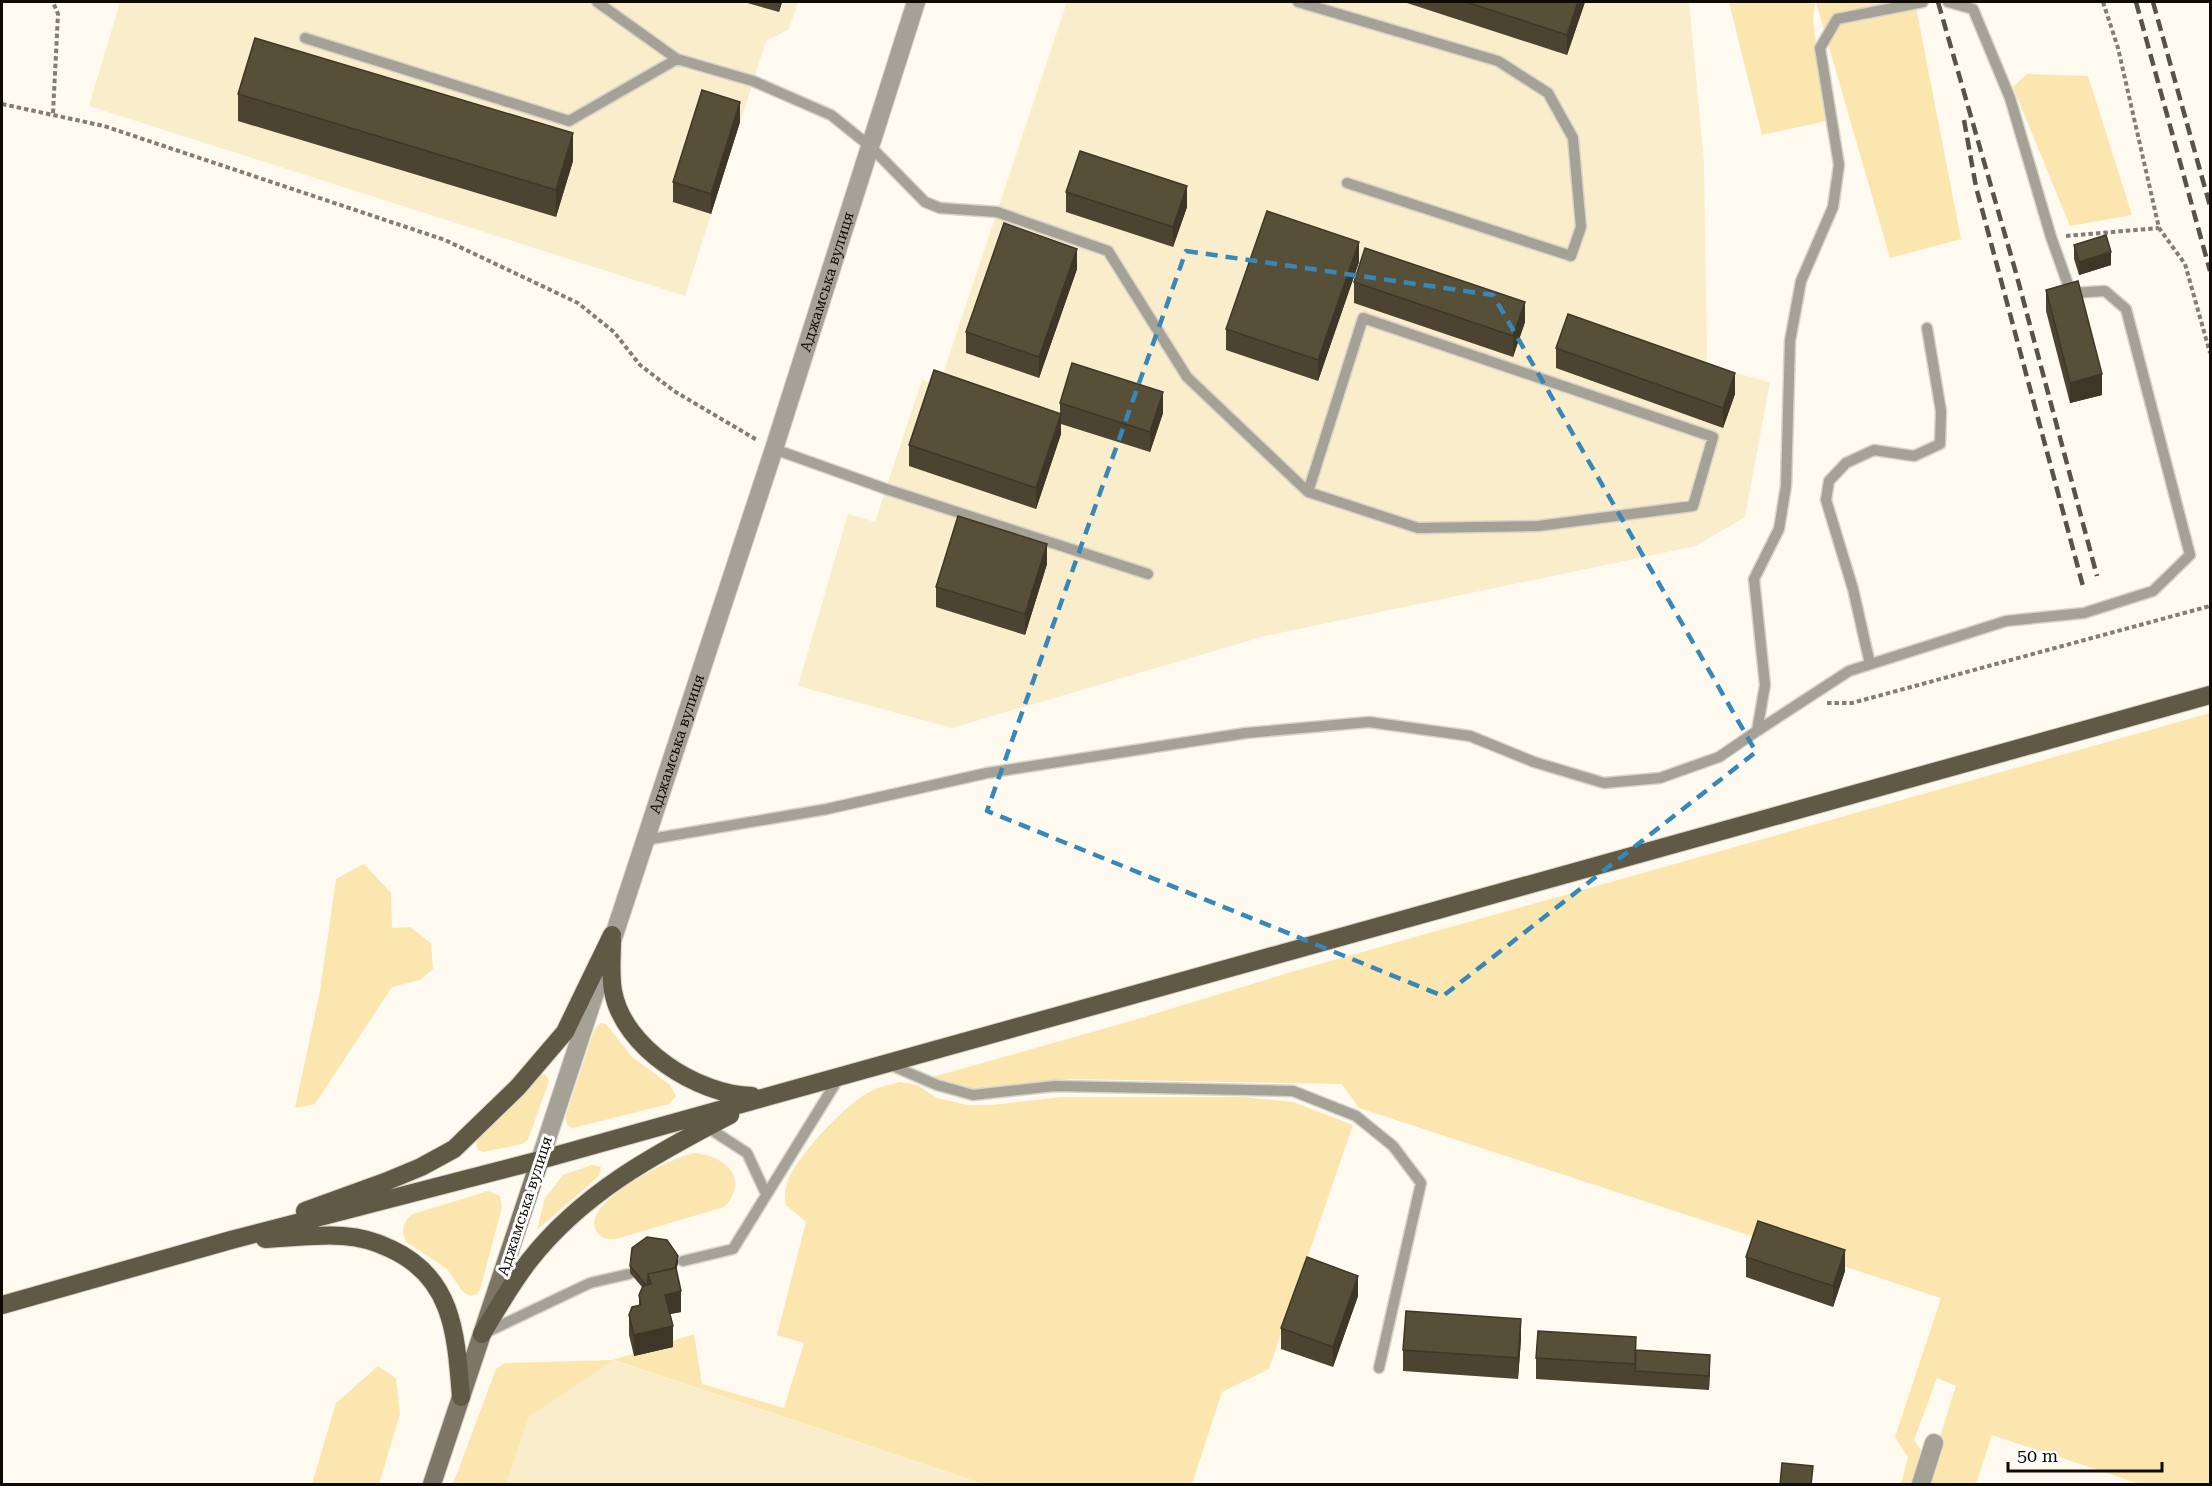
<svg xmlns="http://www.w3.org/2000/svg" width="2212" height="1486" viewBox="0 0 2212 1486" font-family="'Roboto Serif',serif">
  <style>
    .built { fill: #faedcb }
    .green { fill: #fce6af }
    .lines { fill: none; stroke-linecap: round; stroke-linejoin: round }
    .lane-casing { stroke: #d8d4c9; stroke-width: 13 }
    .street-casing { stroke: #d8d4c9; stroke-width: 20 }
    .secondary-casing { stroke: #d8d4c9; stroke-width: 20 }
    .primary-casing { stroke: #d8d4c9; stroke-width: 20 }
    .path { stroke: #827e75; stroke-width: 4; stroke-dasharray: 4.5 3; stroke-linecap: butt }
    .lane { stroke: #a5a196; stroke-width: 10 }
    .street { stroke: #a5a196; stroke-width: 18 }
    .secondary { stroke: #7d7667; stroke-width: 18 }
    .primary { stroke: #605946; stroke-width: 18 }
    .rail { stroke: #57534a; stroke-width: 4.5; stroke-dasharray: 12 6; stroke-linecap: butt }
    .wall { fill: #4c4431 }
    .shaded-wall { fill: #3e3728 }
    .building { fill: #584f39; stroke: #3e3728; stroke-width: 1.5 }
    .marked { fill: none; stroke: #3788b9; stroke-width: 4.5; stroke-dasharray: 12 8; stroke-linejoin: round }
    .labels { text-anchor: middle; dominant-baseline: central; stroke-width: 6; stroke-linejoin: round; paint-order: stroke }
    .street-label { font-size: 15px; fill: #0f0b04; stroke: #fff }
  </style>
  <rect width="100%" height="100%" fill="#fefaef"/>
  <path class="built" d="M120 2H798L789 29 766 41 685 296 89 106Z
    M1067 2H1689L1704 162 1707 366 1770 382 1745 517 1696 546 1265 636 952 728 798 686 848 514 875 522 922 380 939 386Z
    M613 1360 984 1484H506L529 1417Z"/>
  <path class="green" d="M1729 2H1815L1813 20 1826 121 1762 135Z
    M1816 2H1915L1961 239 1890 258Z
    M2027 74 2088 76 2132 215 2070 226 2013 87Z
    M2210 713V1484H2140L1992 1435 1976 1484H1925L1956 1386 1937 1378 1914 1440 1921 1450 1911 1484H1901L1908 1457 1895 1437 1941 1298 1359 1108 1342 1084 1069 1079 972 1089 929 1078 1131 1021 1295 971Z
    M364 864 391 893 392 928 410 927 431 943 433 969 420 980 392 987 315 1104 295 1108 320 991 336 879Z
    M600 1023 606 1024 632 1057 670 1085 676 1096 669 1104 573 1128 568 1126 565 1118 594 1030Z
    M545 1074 549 1081 528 1140 522 1144 484 1152 478 1150 476 1145 478 1138 539 1075Z
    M900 1082 917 1085 937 1098 968 1105H992L1062 1097H1243L1293 1102 1353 1125 1269 1369 1222 1392 1192 1484H984L614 1360 529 1417 506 1484H453L496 1369 505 1363 613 1360 694 1334 702 1384 784 1408 804 1343 777 1335 806 1222 786 1205C784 1196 785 1187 789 1178 801 1152 847 1102 873 1090 881 1086 891 1085 900 1082Z
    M695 1153C725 1156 751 1179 724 1207L616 1239C607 1240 600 1238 596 1230 580 1203 673 1156 695 1153Z
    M592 1165 601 1167 599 1176 537 1230 545 1198 563 1175Z
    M488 1191 500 1196 502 1207 480 1290 477 1294 470 1296 463 1292 447 1269 407 1242C400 1232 403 1221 413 1214Z
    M378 1366 396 1378 400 1414 379 1484H312L336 1403Z"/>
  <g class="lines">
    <defs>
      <path id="lane" d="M597 2 677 59 753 81 831 115 871 147 925 202 940 208 997 212 1108 251 1187 377 1308 492 1418 528 1538 526 1693 506 1713 437 1363 318 1308 492
        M1298 2 1498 61 1548 93 1573 138 1581 227 1571 256 1347 183
        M305 38 569 121 677 59
        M774 449 886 489 1148 574
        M1870 664 1853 589 1826 500 1829 481 1846 463 1874 450 1914 456 1940 444 1941 411 1927 328
        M1757 731 1849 671 2006 621 2084 613 2153 591 2190 555 2126 309 2105 291 2071 293 2051 237 2010 98 1973 9 1948 2
        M645 840 827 809 987 773 1246 733 1369 722 1470 736 1534 762 1604 783 1660 778 1719 757 1757 731 1765 685 1754 579 1779 529 1786 486 1790 341 1801 281 1833 207 1839 165 1820 48 1837 19 1923 2
        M888 1064 937 1085 973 1095 1055 1086 1293 1091 1356 1116 1393 1146 1421 1183 1379 1368
        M707 1127 747 1153 766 1194
        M683 1261 733 1249 840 1076
        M485 1333 590 1283 629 1274"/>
      <g id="street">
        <path id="s1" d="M540 1160 774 449 916 2"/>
        <path d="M1921 1484 1934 1443"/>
      </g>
      <path id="secondary" d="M432 1484 540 1160"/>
      <path id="primary" d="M612 940C612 956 610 975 613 991 623 1048 698 1095 752 1096
        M305 1211 385 1182 421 1167 454 1149 518 1087 565 1032 612 935
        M265 1239C291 1238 318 1234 343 1236 359 1237 377 1242 391 1249 454 1278 456 1336 461 1397
        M2 1305 231 1240 540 1160 2210 695
        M482 1334C497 1309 511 1284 529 1261 582 1193 655 1154 730 1115"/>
    </defs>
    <use href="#lane" class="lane-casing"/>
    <use href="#street" class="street-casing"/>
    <use href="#secondary" class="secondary-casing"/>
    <use href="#primary" class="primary-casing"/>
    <path class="path" d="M2103 2 2118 48 2159 228 2185 264 2210 353
      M2 104 104 126 445 240 578 303 614 332 640 365 674 391 757 440
      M53 113 58 14 53 2
      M2066 236 2159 228
      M1827 703H1852L2210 606"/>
    <use href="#lane" class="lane"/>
    <use href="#street" class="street"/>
    <use href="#secondary" class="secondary"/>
    <use href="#primary" class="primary"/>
    <path class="rail" d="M1938 2 2016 273 2097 576
      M2136 2 2210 271
      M2153 2 2210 206
      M1964 120 1976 187 2084 590"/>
  </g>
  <path class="wall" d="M744 2H782L779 12Z
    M1407 2H1585L1567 55 1407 3Z
    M238 94 573 161 556 217 238 121Z
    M740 122 711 214 673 202V182Z
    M1066 192 1187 207 1173 247 1066 212Z
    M2074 245 2111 265 2079 275 2074 259Z
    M1359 262 1318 381 1226 350V329Z
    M1077 269 1039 378 966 353V332Z
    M1354 282 1525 322 1513 357 1354 303Z
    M2046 290 2102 395 2070 403 2046 311Z
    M1556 348 1735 394 1723 428 1556 368Z
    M1060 403 1163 413 1150 452 1061 424V434L1036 509 909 466V445L1060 413Z
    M1047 564 1025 635 936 607V587Z
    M1746 1257 1845 1271 1833 1307 1746 1277Z
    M678 1263 676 1270 681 1312 670 1314 673 1347 634 1356 629 1335V1315L639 1306V1295L642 1287 630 1273V1266Z
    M1358 1296 1333 1367 1281 1349V1328Z
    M1521 1339 1518 1379 1403 1371V1350Z
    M1636 1350 1710 1369 1709 1390 1536 1379V1358Z"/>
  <path class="shaded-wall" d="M779 2H782L779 12Z
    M1578 2H1585L1567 55V35Z
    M740 102V122L711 214V194Z
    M573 133V161L556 217V190Z
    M1187 186V207L1173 247V227Z
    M1359 242V262L1318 381V360Z
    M1077 249V269L1039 378V357Z
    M2111 252V265L2079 275V262Z
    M1525 302V322L1513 357V336Z
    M1735 373V394L1723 428V408Z
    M2102 374V395L2070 403V383Z
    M1163 392V413L1150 452V432Z
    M1061 414V434L1036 509V488Z
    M1047 544V564L1025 635V614Z
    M1845 1250V1271L1833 1307V1286Z
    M678 1256V1263L671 1288V1281Z
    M1358 1276V1296L1333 1367V1347Z
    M681 1291V1312L665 1315V1295Z
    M1521 1319V1339L1518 1379V1358Z
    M673 1326V1347L634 1356V1335Z
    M1710 1355V1369L1709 1390V1376Z"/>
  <path class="building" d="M1466 2H1578L1567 35Z
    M255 38 573 133 556 190 238 94Z
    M702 90 740 102 711 194 673 182Z
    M1080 151 1187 186 1173 227 1066 192Z
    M1267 211 1359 242 1318 360 1226 329Z
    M1004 223 1077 249 1039 357 966 332Z
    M2106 235 2111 252 2079 262 2074 245Z
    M1365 248 1525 302 1513 336 1354 282Z
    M2078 281 2102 374 2070 383 2046 290Z
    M1568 314 1735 373 1723 408 1556 348Z
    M1072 363 1163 392 1150 432 1060 403Z
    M934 370 1061 414 1036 488 909 445Z
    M958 516 1047 544 1025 614 936 587Z
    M1758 1221 1845 1250 1833 1286 1746 1257Z
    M647 1237 667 1240 678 1256 675 1268 648 1274V1285H646L630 1266 632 1248Z
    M1307 1257 1358 1276 1333 1347 1281 1328Z
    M676 1268 681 1291 665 1295 673 1326 634 1335 629 1315 632 1307 641 1305 639 1295 643 1286 651 1284 648 1274Z
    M1406 1311 1521 1319 1518 1358 1403 1350Z
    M1538 1331 1636 1337 1635 1364 1536 1358Z
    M1636 1350 1710 1355 1709 1376 1635 1371Z
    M1782 1463 1813 1466 1811 1485H1780Z"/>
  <path class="marked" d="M1186 251 1493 295 1756 752 1443 996 987 811Z"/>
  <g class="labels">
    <g class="street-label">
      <text stroke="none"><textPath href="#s1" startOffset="924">Аджамська вулиця</textPath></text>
      <text stroke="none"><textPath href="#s1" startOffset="438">Аджамська вулиця</textPath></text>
      <text transform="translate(525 1206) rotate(-72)">Аджамська вулиця</text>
    </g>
  </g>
  <rect width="2212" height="1486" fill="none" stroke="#0f0b04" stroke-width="6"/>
  <path d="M2008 1462v9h154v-9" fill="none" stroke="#0f0b04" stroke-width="3"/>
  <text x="2017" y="1462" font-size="18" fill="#0f0b04" stroke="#ffffff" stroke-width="4.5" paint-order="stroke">50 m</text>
</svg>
